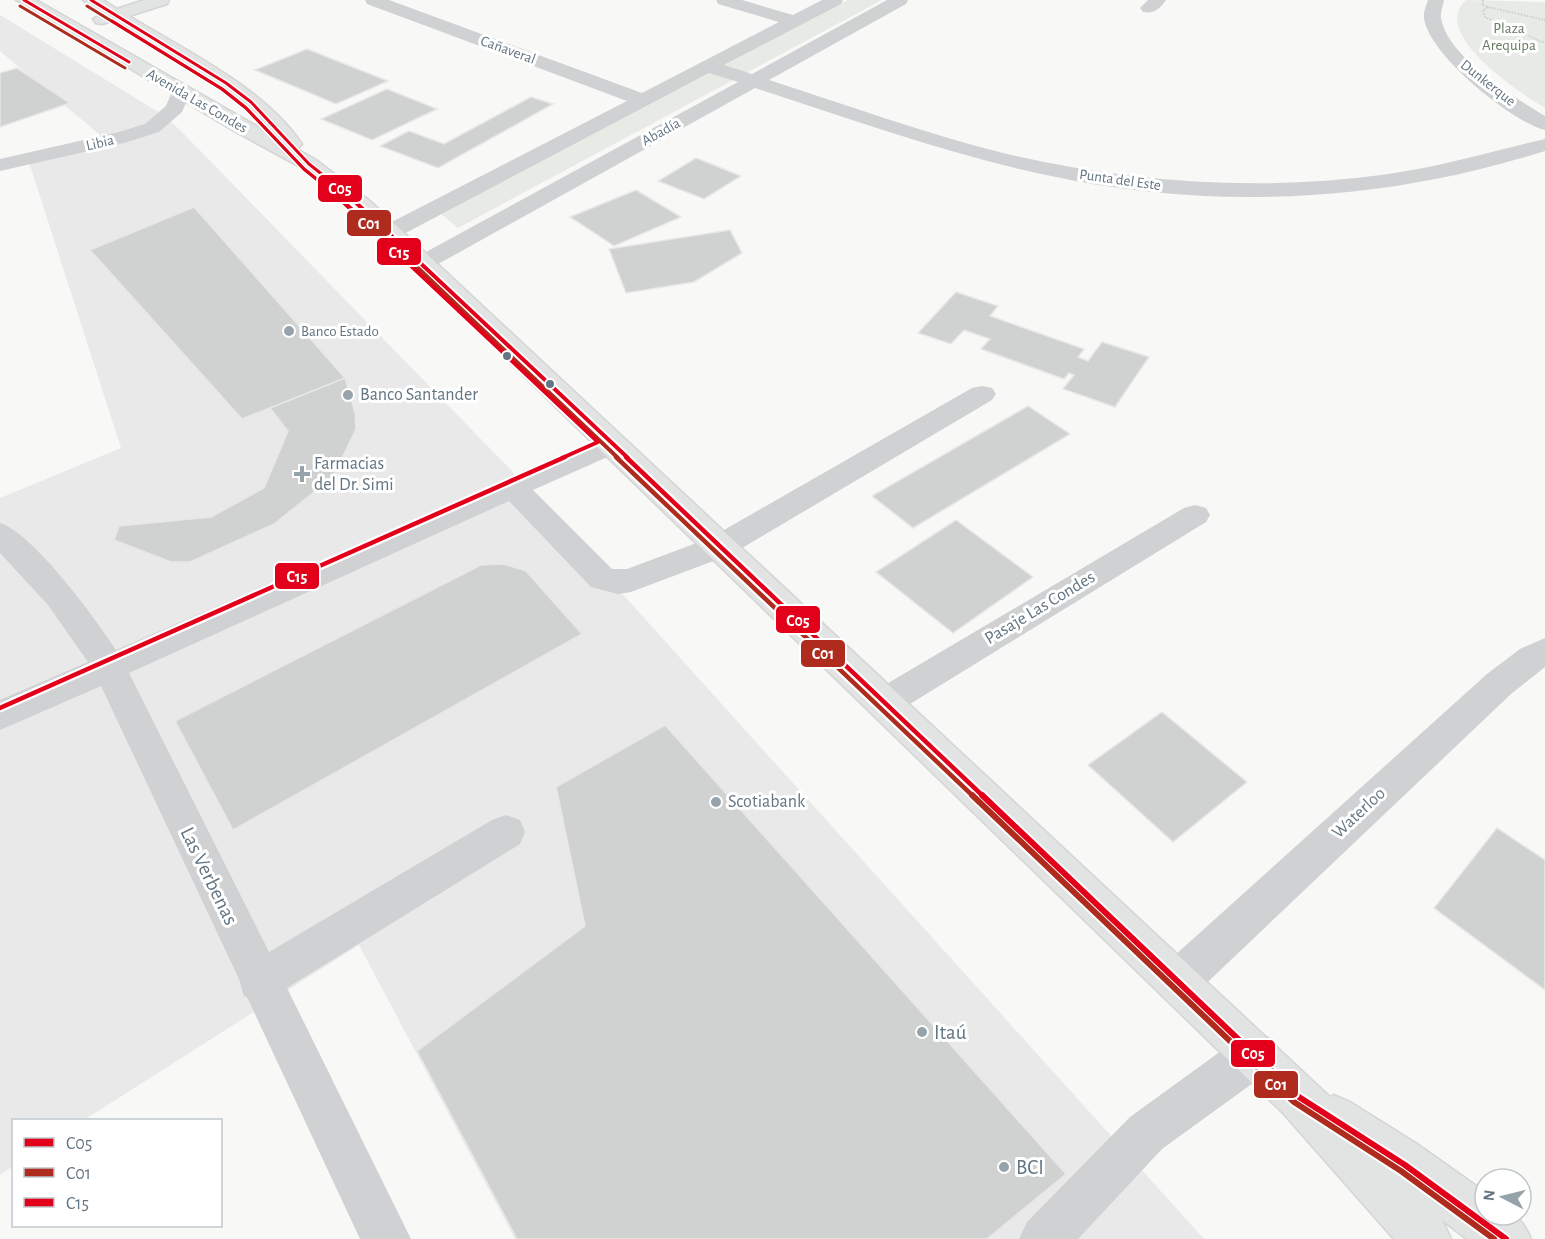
<svg xmlns="http://www.w3.org/2000/svg" width="1545" height="1239" viewBox="0 0 1545 1239" font-family="'Alegreya Sans',sans-serif">
  <style>
    .built { fill: #e8e9e8 }
    .green { fill: #e8ebe5 }
    .building { fill: #d0d2d2; stroke: #e7e7e6; stroke-width: 1.5 }
    .lines { fill: none; stroke-linecap: round; stroke-linejoin: round }
    .major-casing { stroke: #d4d5d5; stroke-width: 3 }
    .path { stroke: #cecece; stroke-width: 2; stroke-dasharray: 1.5 1.5; stroke-linecap: butt }
    .minor { fill: #cfd1d2; fill-rule: evenodd }
    .major { fill: #e2e3e3; fill-rule: evenodd }
    .bus-1-far3-casing { stroke: #fff; stroke-width: 6 }
    .bus-1-far2-casing { stroke: #fff; stroke-width: 8 }
    .bus-1-far1-casing { stroke: #fff; stroke-width: 9 }
    .bus-1-casing { stroke: #fff; stroke-width: 10 }
    .bus-2-far3-casing { stroke: #fff; stroke-width: 6 }
    .bus-2-far2-casing { stroke: #fff; stroke-width: 8 }
    .bus-2-far1-casing { stroke: #fff; stroke-width: 9 }
    .bus-2-casing { stroke: #fff; stroke-width: 10 }
    .bus-3-far2-casing { stroke: #fff; stroke-width: 6 }
    .bus-3-far1-casing { stroke: #fff; stroke-width: 8 }
    .bus-3-casing { stroke: #fff; stroke-width: 9 }
    .bus-1-far3 { stroke: #e2001a; stroke-width: 3 }
    .bus-1-far2 { stroke: #e2001a; stroke-width: 4 }
    .bus-1-far1 { stroke: #e2001a; stroke-width: 4.5 }
    .bus-1 { stroke: #e2001a; stroke-width: 6 }
    .bus-2-far3 { stroke: #af2b1e; stroke-width: 3 }
    .bus-2-far2 { stroke: #af2b1e; stroke-width: 4 }
    .bus-2-far1 { stroke: #af2b1e; stroke-width: 4.5 }
    .bus-2 { stroke: #af2b1e; stroke-width: 6 }
    .bus-3-far2 { stroke: #e2001a; stroke-width: 3 }
    .bus-3-far1 { stroke: #e2001a; stroke-width: 4 }
    .bus-3 { stroke: #e2001a; stroke-width: 4.5 }
    .poi-dot { fill: #97a3ab; stroke: #fff; stroke-width: 2 }
    .bus-dot { fill: #637582; stroke: #fff; stroke-width: 2 }
    .labels { text-anchor: middle; dominant-baseline: central; stroke-width: 6; stroke-linejoin: round; paint-order: stroke }
    .far-park-label { font-size: 15px; fill: #677a62; stroke: #fff }
    .far-street-label { font-size: 15px; fill: #637582; stroke: #fff }
    .far-poi-label { font-size: 15px; fill: #637582; stroke: #fff; text-anchor: start }
    .poi-label { font-size: 18px; fill: #637582; stroke: #fff; text-anchor: start }
    .street-label { font-size: 18px; fill: #637582; stroke: #fff }
    .near-street-label { font-size: 21px; fill: #637582; stroke: #fff }
    .near-poi-label { font-size: 21px; fill: #637582; stroke: #fff; text-anchor: start }
    .line-badge { stroke: #fff; stroke-width: 2 }
    .badge-label { font-size: 16px; text-anchor: middle; font-weight: bold; fill: #fff }
  </style>
  <rect width="100%" height="100%" fill="#f8f8f7"/>
  <path class="built" d="M0 15 160 113 179 129 509 468 1204 1239H515L359 945 84 1120H14L13 1166 0 1175V498L121 448 27 156 100 135 0 51Z"/>
  <path class="green" d="M848 0H882L458 228 441 214Z
    M1466 0 1545 2V108C1520 93 1429 34 1466 0Z"/>
  <path class="building" d="M307 49 388 81 336 104 255 70Z
    M17 68 70 103 0 127V73Z
    M387 89 437 109 372 140 321 119Z
    M531 97 553 104 438 168 380 146 409 131 444 144Z
    M696 158 741 176 704 199 658 181Z
    M636 190 681 217 614 246 570 217Z
    M194 207 345 378 242 419 90 250Z
    M730 230 742 253 694 282 626 293 609 249Z
    M956 292 998 306 990 316 1084 349 1078 357 1088 361 1102 342 1149 357 1115 407 1063 389 1074 375 1069 373 1064 379 981 349 990 339 964 330 951 344 918 333Z
    M345 378 355 413 356 429 333 477 274 524 190 562H171L114 540 119 526 211 517 264 488 288 431 270 408Z
    M1028 406 1070 434 913 528 872 496Z
    M956 520 1033 577 953 633 876 572Z
    M503 564 526 571 582 634 233 830 175 721 481 565Z
    M1162 712 1247 782 1173 842 1088 765Z
    M665 725 1066 1174 987 1239H517L417 1051 585 926 556 787Z
    M1497 828 1545 860V990L1434 908Z"/>
  <g class="lines">
    <defs>
      <path id="major" d="M16 0H36L274 136 233 97 113 21 102 24 96 23 93 19 101 14 83 0H103L117 9 144 0H169L167 4 129 16C186 51 263 87 302 144L297 149 316 160 371 202 1330 1097 1334 1095 1350 1102 1417 1144 1485 1192V1215C1513 1215 1519 1211 1531 1239H1467L1442 1220 1451 1239H1394L1283 1113 355 212 302 168 229 128Z"/>
    </defs>
    <use href="#major" class="major-casing"/>
    <path class="path" d="M1483 0 1482 5 1488 7 1545 20
      M1488 7 1483 11 1485 17 1545 43"/>
    <path class="minor" d="M365 0H389L642 93 779 22 718 4 716 0H742L793 15 822 0H843L841 4 724 65 752 74 887 0H908L906 4 769 80C847 105 924 133 1003 153 1126 182 1255 192 1381 175 1437 168 1490 152 1545 139V151C1509 162 1472 172 1435 179 1309 204 1176 203 1051 176 950 155 853 120 755 88L431 268 423 270 415 268 411 263 415 258 738 82 709 73 398 237 390 239 382 237 379 232 382 227 627 101 367 4Z
      M1148 0H1166C1160 9 1154 14 1143 12L1140 8Z
      M1428 0H1444C1443 6 1440 13 1441 18 1447 57 1514 97 1545 116V130C1512 122 1428 54 1424 18 1423 13 1426 6 1428 0Z
      M181 85 188 87 191 91 182 112 159 132 124 143 0 171V159L119 132 145 124 166 106 174 87Z
      M982 386 992 388 996 394 992 400 732 554 631 592 618 594 591 587 509 501 129 673 269 952 492 820 506 815 520 820 525 832 520 844 287 988 411 1239H360L247 997 244 996 239 979 101 686 0 730V700L88 662 48 605 0 553V523C33 533 96 619 116 650L611 435 621 437 625 444 621 451 533 490 612 569H627L710 538 972 388Z
      M1195 505 1206 508 1210 515 1206 522 897 712 885 716 873 712 867 702 873 692 1184 508Z
      M1545 638V667L1511 694 1193 996 1178 1002 1163 996 1157 981 1163 966 1487 674 1520 649Z
      M1255 1032 1271 1038 1277 1054 1271 1070 1162 1149 1078 1239H1019L1027 1222 1130 1117 1239 1038Z"/>
    <use href="#major" class="major"/>
    <defs>
      <path id="bus-1-far3" d="M24 0 129 62
        M91 0 226 83 251 102 309 164 353 199"/>
      <path id="bus-1-far2" d="M351 198 628 458"/>
      <path id="bus-1-far1" d="M626 457 984 797"/>
      <path id="bus-1" d="M982 795 1299 1097 1405 1165 1506 1239"/>
      <path id="bus-2-far3" d="M20 6 125 68
        M87 6 222 89 246 108 304 169 341 199"/>
      <path id="bus-2-far2" d="M339 198 418 268 618 458"/>
      <path id="bus-2-far1" d="M616 457 974 797"/>
      <path id="bus-2" d="M972 795 1294 1102 1401 1171 1494 1239"/>
      <path id="bus-3-far2" d="M112 21 222 89 246 108 304 169 341 199"/>
      <path id="bus-3-far1" d="M339 198 598 442 562 458"/>
      <path id="bus-3" d="M0 708 565 457"/>
    </defs>
    <use href="#bus-1-far3" class="bus-1-far3-casing"/>
    <use href="#bus-1-far2" class="bus-1-far2-casing"/>
    <use href="#bus-1-far1" class="bus-1-far1-casing"/>
    <use href="#bus-1" class="bus-1-casing"/>
    <use href="#bus-2-far3" class="bus-2-far3-casing"/>
    <use href="#bus-2-far2" class="bus-2-far2-casing"/>
    <use href="#bus-2-far1" class="bus-2-far1-casing"/>
    <use href="#bus-2" class="bus-2-casing"/>
    <use href="#bus-3-far2" class="bus-3-far2-casing"/>
    <use href="#bus-3-far1" class="bus-3-far1-casing"/>
    <use href="#bus-3" class="bus-3-casing"/>
    <use href="#bus-1-far3" class="bus-1-far3"/>
    <use href="#bus-1-far2" class="bus-1-far2"/>
    <use href="#bus-1-far1" class="bus-1-far1"/>
    <use href="#bus-1" class="bus-1"/>
    <use href="#bus-2-far3" class="bus-2-far3"/>
    <use href="#bus-2-far2" class="bus-2-far2"/>
    <use href="#bus-2-far1" class="bus-2-far1"/>
    <use href="#bus-2" class="bus-2"/>
    <use href="#bus-3-far2" class="bus-3-far2"/>
    <use href="#bus-3-far1" class="bus-3-far1"/>
    <use href="#bus-3" class="bus-3"/>
  </g>
  <g class="poi-dot">
    <circle cx="289" cy="331" r="6"/>
    <circle cx="348" cy="395" r="6"/>
    <path d="M299 465h6v6h6v6h-6v6h-6v-6h-6v-6h6z"/>
    <circle cx="716" cy="802" r="6"/>
    <circle cx="922" cy="1032" r="6"/>
    <circle cx="1004" cy="1167" r="6"/>
  </g>
  <g class="bus-dot">
    <circle cx="507" cy="356" r="5"/>
    <circle cx="550" cy="384" r="5"/>
  </g>
  <g class="labels">
    <g class="far-park-label">
      <text x="1509" y="28">Plaza<tspan x="1509" dy="17">Arequipa</tspan></text>
    </g>
    <g class="far-street-label">
      <text transform="translate(508 50) rotate(20)">Cañaveral</text>
      <text transform="translate(1488 83) rotate(38)">Dunkerque</text>
      <text transform="translate(197 101) rotate(30)">Avenida Las Condes</text>
      <text transform="translate(661 132) rotate(-29)">Abadía</text>
      <text transform="translate(100 143) rotate(-13)">Libia</text>
      <text transform="translate(1120 180) rotate(8)">Punta del Este</text>
    </g>
    <g class="far-poi-label">
      <text x="301" y="331">Banco Estado</text>
    </g>
    <g class="poi-label">
      <text x="360" y="395">Banco Santander</text>
      <text x="314" y="464">Farmacias<tspan x="314" dy="21">del Dr. Simi</tspan></text>
      <text x="728" y="802">Scotiabank</text>
    </g>
    <g class="street-label">
      <text transform="translate(1040 608) rotate(-31)">Pasaje Las Condes</text>
      <text transform="translate(1359 813) rotate(-43)">Waterloo</text>
    </g>
    <g class="near-street-label">
      <text transform="translate(209 876) rotate(64)">Las Verbenas</text>
    </g>
    <g class="near-poi-label">
      <text x="934" y="1032">Itaú</text>
      <text x="1016" y="1167">BCI</text>
    </g>
  </g>
  <g class="line-badge">
    <rect x="317" y="174" width="46" height="29" rx="6" fill="#e2001a"/>
    <rect x="346" y="209" width="46" height="28" rx="6" fill="#af2b1e"/>
    <rect x="376" y="237" width="46" height="29" rx="6" fill="#e2001a"/>
    <rect x="274" y="562" width="46" height="28" rx="6" fill="#e2001a"/>
    <rect x="775" y="605" width="46" height="29" rx="6" fill="#e2001a"/>
    <rect x="800" y="639" width="46" height="29" rx="6" fill="#af2b1e"/>
    <rect x="1230" y="1039" width="46" height="29" rx="6" fill="#e2001a"/>
    <rect x="1253" y="1070" width="46" height="29" rx="6" fill="#af2b1e"/>
  </g>
  <g class="badge-label">
    <text x="340" y="194">C05</text>
    <text x="369" y="229">C01</text>
    <text x="399" y="258">C15</text>
    <text x="297" y="582">C15</text>
    <text x="798" y="626">C05</text>
    <text x="823" y="659">C01</text>
    <text x="1253" y="1059">C05</text>
    <text x="1276" y="1090">C01</text>
  </g>
  <rect x="12" y="1119" width="210" height="108" fill="#ffffff" stroke="#c1c8cd" stroke-width="1.5"/>
  <rect x="24" y="1138" width="30" height="9" fill="#e2001a" stroke="#c1c8cd" stroke-width="1.5"/>
  <text x="66" y="1149" font-size="18" fill="#637582">C05</text>
  <rect x="24" y="1168" width="30" height="9" fill="#af2b1e" stroke="#c1c8cd" stroke-width="1.5"/>
  <text x="66" y="1179" font-size="18" fill="#637582">C01</text>
  <rect x="24" y="1198" width="30" height="9" fill="#e2001a" stroke="#c1c8cd" stroke-width="1.5"/>
  <text x="66" y="1209" font-size="18" fill="#637582">C15</text>
  <g transform="translate(1503 1197) rotate(277)"><circle r="28" fill="#ffffff" stroke="#c1c8cd" stroke-width="1.5"/>
  <path d="M0-4.5L10 22L0 15L-10 22Z" fill="#97a3ab"/>
  <text y="-9" font-size="16" font-weight="bold" text-anchor="middle" fill="#637582">N</text>
  </g>
</svg>
